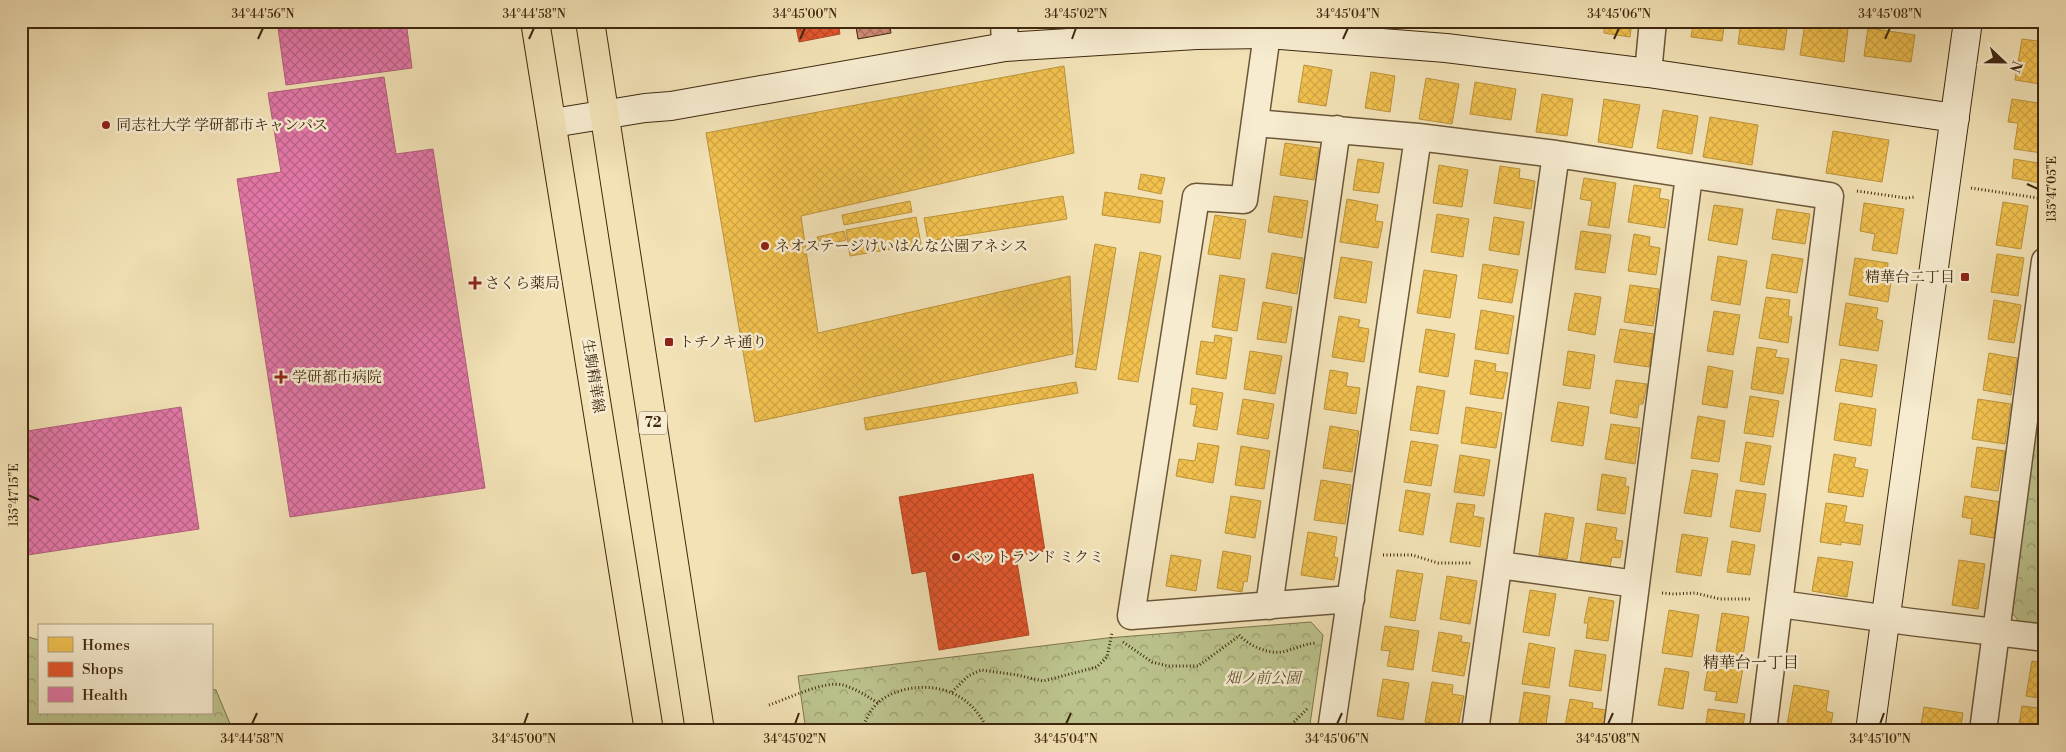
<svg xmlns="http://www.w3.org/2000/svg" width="2066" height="752" viewBox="0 0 2066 752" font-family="'Libre Bodoni','Noto Serif JP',serif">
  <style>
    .forest { fill: url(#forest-crowns); stroke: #7e764e }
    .homes { fill: url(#homes-cross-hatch); stroke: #bc933b }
    .shops { fill: url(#shops-cross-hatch); stroke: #b24925 }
    .health { fill: url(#health-cross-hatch); stroke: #b25f7a }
    .building { fill: url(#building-cross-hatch); stroke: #3f280f }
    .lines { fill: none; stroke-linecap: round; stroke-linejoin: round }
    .street-casing { stroke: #6c5639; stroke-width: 29 }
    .secondary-casing { stroke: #3f280f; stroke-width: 30 }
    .primary-casing { stroke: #3f280f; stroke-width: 30 }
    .path { stroke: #3f280f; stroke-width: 3; stroke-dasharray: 1 2.5; stroke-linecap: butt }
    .street { stroke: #f7ecd0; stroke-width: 26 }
    .secondary { stroke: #f7ecd0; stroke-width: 28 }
    .primary { stroke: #f2e2b6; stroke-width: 28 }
    .ticks { fill: none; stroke: #3f280f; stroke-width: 2 }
    .poi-dot { fill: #8f2418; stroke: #f7ecd0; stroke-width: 2 }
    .labels { text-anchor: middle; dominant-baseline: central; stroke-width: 5; stroke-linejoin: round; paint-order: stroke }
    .shield { fill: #f7ecd0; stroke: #766349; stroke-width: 1 }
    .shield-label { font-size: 14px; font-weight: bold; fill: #3f280f }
    .poi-label { font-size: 15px; fill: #3f280f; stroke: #f7ecd0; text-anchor: start }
    .street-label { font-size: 15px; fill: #3f280f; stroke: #f7ecd0 }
    .park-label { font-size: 15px; font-style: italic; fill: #5e4f2e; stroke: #f7ecd0 }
    .neighbourhood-label { font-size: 16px; fill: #3f280f; stroke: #f7ecd0 }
    .neatline { fill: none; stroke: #3f280f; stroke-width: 2 }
    .ticks-label { font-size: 12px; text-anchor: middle; fill: #3f280f }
  </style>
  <defs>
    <pattern id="forest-crowns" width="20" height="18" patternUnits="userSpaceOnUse" patternTransform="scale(1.25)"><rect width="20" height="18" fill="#bcc38d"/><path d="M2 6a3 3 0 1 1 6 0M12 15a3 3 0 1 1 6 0" fill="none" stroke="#9a9e72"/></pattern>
    <pattern id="homes-cross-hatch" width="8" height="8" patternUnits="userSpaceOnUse" patternTransform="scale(1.25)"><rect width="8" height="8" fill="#f2c14e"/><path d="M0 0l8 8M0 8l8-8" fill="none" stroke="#d1a643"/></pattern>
    <pattern id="shops-cross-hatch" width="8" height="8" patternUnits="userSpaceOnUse" patternTransform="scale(1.25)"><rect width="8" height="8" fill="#e4572e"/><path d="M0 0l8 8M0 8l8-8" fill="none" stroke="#ba4826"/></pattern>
    <pattern id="health-cross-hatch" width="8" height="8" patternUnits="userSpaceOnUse" patternTransform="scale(1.25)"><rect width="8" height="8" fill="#e377a8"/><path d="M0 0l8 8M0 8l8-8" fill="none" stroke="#b96287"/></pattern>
    <pattern id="building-cross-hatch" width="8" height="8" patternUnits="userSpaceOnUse" patternTransform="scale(1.25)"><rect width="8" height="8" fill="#cf8a76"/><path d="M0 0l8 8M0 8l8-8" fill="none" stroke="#a9715f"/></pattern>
  </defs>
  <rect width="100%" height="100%" fill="#f2e2b6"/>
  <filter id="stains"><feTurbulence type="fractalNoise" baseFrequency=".004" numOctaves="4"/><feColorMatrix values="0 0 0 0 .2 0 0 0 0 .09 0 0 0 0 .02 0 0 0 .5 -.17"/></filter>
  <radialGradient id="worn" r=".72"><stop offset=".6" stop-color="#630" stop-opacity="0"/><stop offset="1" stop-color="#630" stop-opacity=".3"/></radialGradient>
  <path class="forest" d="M2045 332V627L2021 624 2010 610Z
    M1311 622 1323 635 1309 731H806L798 676 1107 638Z
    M21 635 39 640V713H211V689L216 690 233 731H21Z"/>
  <path class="homes" d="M1537 21H1569L1568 28 1537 24Z
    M1605 21H1632L1630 37 1604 33Z
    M1680 21H1725L1722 41 1691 37 1693 25 1680 23Z
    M1741 21H1788L1784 50 1738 44Z
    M2012 21H2045V29L2011 24Z
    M1805 24 1848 29 1844 62 1800 55Z
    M1868 28 1915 35 1911 62 1864 56Z
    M2022 39 2045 42 2040 84 2015 80Z
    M1304 65 1332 70 1326 106 1298 102Z
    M1064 66 1074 153 801 216 818 333 1070 276 1073 354 755 422 706 133Z
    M1371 72 1395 76 1390 112 1365 108Z
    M1426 78 1459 84 1452 124 1419 119Z
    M1475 82 1516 89 1511 120 1470 114Z
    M1542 94 1573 99 1567 136 1536 132Z
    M1604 99 1640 105 1632 148 1598 142Z
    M2012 99 2045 104V134L2042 153 2014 149 2018 123 2008 122Z
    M1663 110 1698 116 1692 154 1657 148Z
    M1710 117 1758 125 1752 165 1703 157Z
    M1833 131 1889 140 1882 182 1826 173Z
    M1285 143 1319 148 1314 180 1280 175Z
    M1358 159 1384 163 1379 193 1353 190Z
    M2014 159 2044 164 2041 183 2012 178Z
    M1439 165 1468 170 1462 207 1433 203Z
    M1500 166 1520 169 1519 178 1535 181 1531 209 1494 203Z
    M1141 174 1165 178 1161 194 1138 189Z
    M1584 178 1616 183 1609 228 1588 225 1592 201 1580 199Z
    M1634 185 1661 189 1659 198 1669 200 1665 228 1628 222Z
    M1105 192 1163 201 1160 223 1102 215Z
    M1063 196 1067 219 928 241 924 218Z
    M1274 196 1308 201 1302 238 1268 232Z
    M1347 199 1378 205 1375 221 1383 222 1378 248 1340 242Z
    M910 201 912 212 844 225 842 215Z
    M2003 202 2028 206 2021 249 1996 245Z
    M1864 203 1904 209 1897 254 1872 250 1875 234 1860 231Z
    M1714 205 1743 209 1737 245 1708 240Z
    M1777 209 1810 214 1805 244 1772 239Z
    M1437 214 1469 219 1463 257 1431 252Z
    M1215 215 1246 220 1240 259 1208 254Z
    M916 217 921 244 850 256 846 230Z
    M1494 217 1524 222 1519 255 1489 250Z
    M844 231 846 240 819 246 817 237Z
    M1581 231 1611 235 1605 273 1575 269Z
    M1634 234 1650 237 1649 246 1660 248 1656 275 1628 271Z
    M1095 244 1116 248 1096 370 1075 367Z
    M1140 252 1161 256 1138 382 1118 379Z
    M1272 253 1303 258 1297 294 1266 288Z
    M1772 254 1803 259 1797 293 1766 288Z
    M1997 254 2024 258 2018 296 1991 292Z
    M1718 256 1747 261 1740 305 1711 300Z
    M1341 257 1372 262 1366 303 1334 298Z
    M1855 258 1888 263 1887 274 1892 275 1888 302 1849 295Z
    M1483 264 1518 270 1512 303 1478 298Z
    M1424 270 1457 275 1450 318 1417 313Z
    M1220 275 1245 279 1237 331 1212 327Z
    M1630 285 1659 289 1653 326 1624 322Z
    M1575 293 1601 297 1595 335 1568 330Z
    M1766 297 1790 300 1788 316 1792 317 1788 343 1759 338Z
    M1994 300 2021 305 2014 343 1988 339Z
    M1263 302 1292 307 1286 343 1257 339Z
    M1846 303 1878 308 1876 319 1883 321 1878 351 1839 345Z
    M1481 310 1514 316 1508 354 1475 349Z
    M1714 311 1740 315 1733 355 1707 351Z
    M1339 316 1360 320 1358 327 1369 329 1364 362 1332 357Z
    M1426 329 1455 334 1448 377 1419 372Z
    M1620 329 1654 334 1649 367 1614 362Z
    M1215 335 1232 338 1226 379 1196 374 1201 341 1214 343Z
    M1757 347 1777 350 1775 357 1789 359 1783 394 1751 389Z
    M1250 351 1282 356 1275 394 1244 389Z
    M1568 351 1595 355 1590 389 1563 385Z
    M1989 353 2017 358 2011 395 1983 390Z
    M1841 359 1877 365 1872 397 1835 391Z
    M1475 360 1496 364 1495 371 1508 373 1503 399 1470 394Z
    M1708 366 1733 371 1727 408 1702 404Z
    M1330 370 1348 373 1346 386 1360 388 1356 414 1324 409Z
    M1616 380 1647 384 1643 404H1639L1637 418 1610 413Z
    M1076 382 1078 393 866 430 864 418Z
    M1417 386 1445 391 1438 434 1410 430Z
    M1192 388 1223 393 1217 430 1193 426 1197 405 1190 404Z
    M1750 396 1779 401 1773 437 1744 433Z
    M1243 399 1274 404 1268 439 1237 434Z
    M1978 399 2011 404 2005 444 1972 439Z
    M1558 402 1589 407 1583 446 1551 441Z
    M1840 403 1876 409 1871 446 1834 440Z
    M1466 407 1502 413 1496 448 1461 443Z
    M1698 416 1725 421 1719 462 1691 458Z
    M1611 424 1640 428 1635 464 1605 459Z
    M1330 426 1359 431 1352 472 1323 468Z
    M1411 441 1438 445 1431 486 1404 482Z
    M1746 442 1771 446 1764 485 1740 481Z
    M1198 443 1219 446 1213 483 1176 476 1179 459 1195 461Z
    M1241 446 1270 451 1264 489 1235 485Z
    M1977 447 2005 451 1998 491 1971 487Z
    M1834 454 1856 458 1854 467 1868 470 1863 497 1828 492Z
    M1460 455 1490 460 1484 496 1454 492Z
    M1692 470 1718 474 1711 517 1684 513Z
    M1602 474 1626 478 1625 486 1629 487 1625 514 1597 510Z
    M1321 480 1351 485 1345 524 1314 520Z
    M1406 490 1430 494 1423 535 1399 531Z
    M1736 490 1766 494 1760 532 1730 527Z
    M1231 496 1261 501 1255 538 1225 533Z
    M1965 496 2000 502 1994 538 1970 534 1972 519 1962 517Z
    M1457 503 1475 505 1473 516 1484 518 1480 547 1450 542Z
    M1826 503 1847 506 1844 522 1863 525 1860 545 1841 542V545L1820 542Z
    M1545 513 1574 518 1567 559 1539 555Z
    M1586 523 1617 528 1615 540 1623 541 1620 558 1612 557 1610 567 1580 563Z
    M1308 532 1337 537 1334 557 1338 558 1334 580 1301 575Z
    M1682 534 1708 538 1701 576 1676 572Z
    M1732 541 1755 545 1750 575 1727 572Z
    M1223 551 1251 556 1247 582 1244 581 1242 592 1217 588Z
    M1171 555 1201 560 1196 591 1166 586Z
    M1818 557 1853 562 1847 597 1812 591Z
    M1959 560 1985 564 1978 609 1952 605Z
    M1397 570 1423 574 1415 621 1390 617Z
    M1447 576 1477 581 1470 624 1440 619Z
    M1530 590 1556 594 1549 636 1523 632Z
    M1589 597 1614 601 1608 641 1586 638 1588 623H1584Z
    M1669 610 1699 615 1692 657 1662 653Z
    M1722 613 1749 617 1743 656 1716 651Z
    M1385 626 1419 631 1413 670 1387 666 1390 651 1381 650Z
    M1439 632 1462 636 1461 642 1470 643 1464 676 1432 671Z
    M1529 643 1555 648 1549 688 1522 684Z
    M1575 650 1606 655 1601 691 1569 686Z
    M2032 661 2045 663V699L2026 696Z
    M1709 662 1743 668 1737 703 1715 700 1717 692 1704 690Z
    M1665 668 1689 672 1683 709 1658 705Z
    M1383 679 1409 683 1403 720 1377 716Z
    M1432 682 1453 685 1452 694 1464 696 1458 727 1425 722Z
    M1794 685 1829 691 1826 711 1833 713 1830 731H1786Z
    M1524 692 1550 696 1545 731 1518 730Z
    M1570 699 1593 703 1592 708 1606 710 1603 731H1564Z
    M2022 706 2045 709V731H2018Z
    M1924 707 1963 713 1960 731H1920Z
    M1708 709 1745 714 1742 731H1705Z
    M1663 726 1682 729 1681 731H1662Z"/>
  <path class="shops" d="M795 21H838L840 34 799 42Z
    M1033 474 1045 551 1016 556 1029 635 939 650 926 571 912 574 899 497Z"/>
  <path class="health" d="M277 21H406L412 68 286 85Z
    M384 77 396 154 433 149 485 488 290 517 237 179 281 172 268 93Z
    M181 407 199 529 21 556V432Z"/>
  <path class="building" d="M855 21H889L891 33 858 39Z
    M892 21H914L893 25Z
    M936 21H969V22L937 28Z"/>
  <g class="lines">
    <defs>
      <path id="street" d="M1004 21 1005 47
        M1267 34 1244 200 1196 197 1131 616 1351 599
        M1648 73 1653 21
        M1256 123 1418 137 1556 154 1830 196 1763 731
        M1499 565 1636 584
        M1780 604 1911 622 2045 638
        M1269 606 1337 129
        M1331 731 1418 137
        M1475 731 1556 154
        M1617 731 1689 176
        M1983 731 2045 261"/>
      <path id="secondary" d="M553 123 645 108 671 106 1005 47 1196 35 1267 34 1446 48 1648 73 1955 118
        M1870 731 1968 21"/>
      <path id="primary" d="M535 21 649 731
        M590 21 700 731"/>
    </defs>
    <use href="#street" class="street-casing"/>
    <use href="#secondary" class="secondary-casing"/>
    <use href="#primary" class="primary-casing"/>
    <path class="path" d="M1906 21 1934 25
      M1971 188 2045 199
      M1857 191 1906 198 1915 197
      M1383 555H1412L1438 563H1472
      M1662 593 1674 594 1695 593 1720 599H1752
      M1239 635C1249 646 1271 656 1286 651 1297 648 1304 644 1316 643
      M1123 642 1152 662 1168 666H1198L1239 636
      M952 692 968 676 981 670 1017 675 1043 681 1097 667 1107 657 1112 633
      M769 705C787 699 825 680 843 685 856 689 867 696 878 703
      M861 731C865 723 868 713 874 707 881 698 892 693 903 690 939 681 973 695 988 731
      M1289 731 1291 725 1308 708"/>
    <use href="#street" class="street"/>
    <use href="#secondary" class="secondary"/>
    <use href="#primary" class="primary"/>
  </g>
  <path class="ticks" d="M258 39 263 28M529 39 534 28M800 39 805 28M1072 39 1076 28M1343 39 1348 28M1614 39 1619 28M1885 39 1890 28M2027 184 2038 189M28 495 39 500M252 724 257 713M524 724 528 713M795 724 799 713M1066 724 1071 713M1337 724 1342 713M1608 724 1613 713M1880 724 1884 713"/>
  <g class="poi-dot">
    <circle cx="106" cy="125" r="5"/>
    <circle cx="765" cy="246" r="5"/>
    <rect x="1960" y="272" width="10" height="10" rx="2.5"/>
    <path d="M472.5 275.5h5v5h5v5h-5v5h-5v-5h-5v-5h5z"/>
    <rect x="664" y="337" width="10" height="10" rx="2.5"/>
    <path d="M278.5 369.5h5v5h5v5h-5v5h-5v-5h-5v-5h5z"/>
    <circle cx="956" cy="557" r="5"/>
  </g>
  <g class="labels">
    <rect class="shield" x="639" y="411.5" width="28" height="23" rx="4"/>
    <g class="shield-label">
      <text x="653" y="423">72</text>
    </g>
    <g class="poi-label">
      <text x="116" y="125">同志社大学 学研都市キャンパス</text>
      <text x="775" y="246">ネオステージけいはんな公園アネシス</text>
      <text x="1955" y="277" text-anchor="end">精華台二丁目</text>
      <text x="485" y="283">さくら薬局</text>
      <text x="679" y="342">トチノキ通り</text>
      <text x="292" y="377">学研都市病院</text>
      <text x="966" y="557">ペットランド ミクミ</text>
    </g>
    <g class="street-label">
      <text transform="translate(593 376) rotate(81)">生駒精華線</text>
    </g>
    <g class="park-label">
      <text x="1263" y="678">畑ノ前公園</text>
    </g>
    <g class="neighbourhood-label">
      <text x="1751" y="663">精華台一丁目</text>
    </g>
  </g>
  <rect width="2066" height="752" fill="none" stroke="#f2e2b6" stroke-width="55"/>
  <rect x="38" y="624" width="175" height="90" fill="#f7ecd0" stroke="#ad9e83"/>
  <rect x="48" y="637" width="25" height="15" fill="#f2c14e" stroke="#ad9e83"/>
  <text x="82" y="650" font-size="15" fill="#3f280f">Homes</text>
  <rect x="48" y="662" width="25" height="15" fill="#e4572e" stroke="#ad9e83"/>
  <text x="82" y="674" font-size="15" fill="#3f280f">Shops</text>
  <rect x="48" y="687" width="25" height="15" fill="#e377a8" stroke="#ad9e83"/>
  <text x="82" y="700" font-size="15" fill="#3f280f">Health</text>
  <g transform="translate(2004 62) rotate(112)" stroke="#f7ecd0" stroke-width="4" paint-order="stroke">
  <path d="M0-4L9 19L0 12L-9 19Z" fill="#3f280f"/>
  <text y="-8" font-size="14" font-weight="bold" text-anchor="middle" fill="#3f280f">N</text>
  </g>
  <rect x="28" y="28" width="2010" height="696" class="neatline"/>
  <g class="ticks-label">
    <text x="263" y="18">34°44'56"N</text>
    <text x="534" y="18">34°44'58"N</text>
    <text x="805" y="18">34°45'00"N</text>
    <text x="1076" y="18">34°45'02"N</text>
    <text x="1348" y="18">34°45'04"N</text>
    <text x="1619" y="18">34°45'06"N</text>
    <text x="1890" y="18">34°45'08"N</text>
    <text transform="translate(2052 189) rotate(-90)" y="4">135°47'05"E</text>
    <text transform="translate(14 495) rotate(-90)" y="4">135°47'15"E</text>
    <text x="252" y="743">34°44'58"N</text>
    <text x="524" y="743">34°45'00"N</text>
    <text x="795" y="743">34°45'02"N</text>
    <text x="1066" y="743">34°45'04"N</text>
    <text x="1337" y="743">34°45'06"N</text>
    <text x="1608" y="743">34°45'08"N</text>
    <text x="1880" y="743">34°45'10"N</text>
  </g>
  <rect width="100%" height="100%" filter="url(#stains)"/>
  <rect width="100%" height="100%" fill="url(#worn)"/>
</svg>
